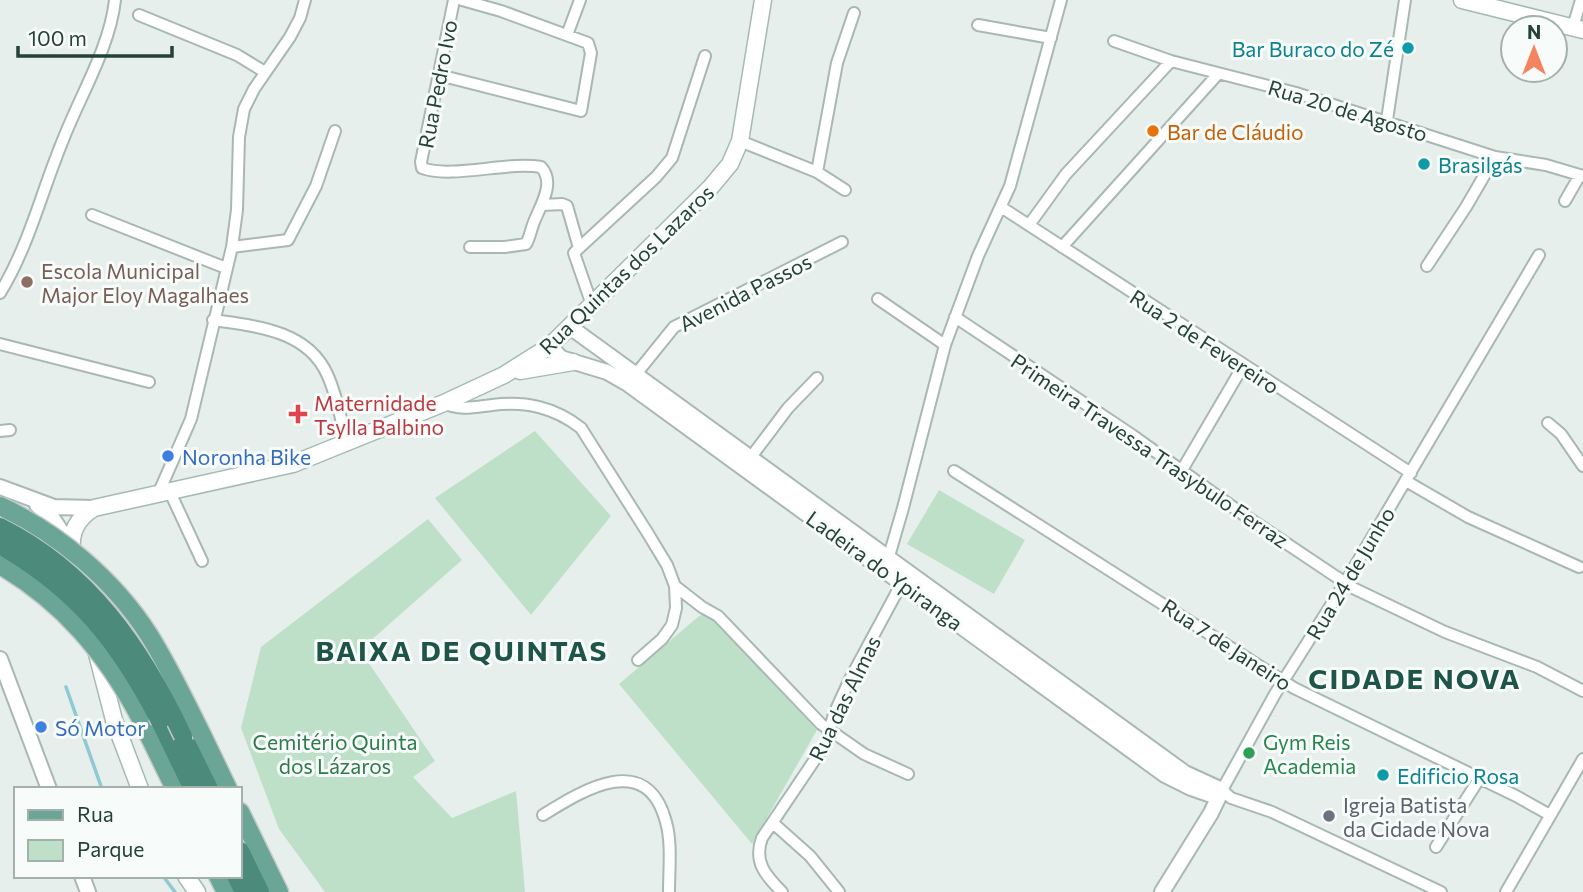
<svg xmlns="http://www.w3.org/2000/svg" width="1583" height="892" viewBox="0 0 1583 892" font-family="Commissioner,sans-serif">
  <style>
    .green { fill: #bfe0c8 }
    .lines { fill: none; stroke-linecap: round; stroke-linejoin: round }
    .stream { stroke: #8ec9d4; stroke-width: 3.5 }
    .minor-casing { stroke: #a8b8b2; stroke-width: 14 }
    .tertiary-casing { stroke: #a8b8b2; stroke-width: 18 }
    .secondary-casing { stroke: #a4bbb3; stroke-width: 19 }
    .primary-casing { stroke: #c2cac8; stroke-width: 21 }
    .trunk-casing { stroke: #c2cac8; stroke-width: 21 }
    .minor { stroke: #fff; stroke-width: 10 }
    .tertiary { stroke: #fff; stroke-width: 14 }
    .secondary { stroke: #fff; stroke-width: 16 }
    .primary { stroke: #6aa596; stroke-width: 18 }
    .trunk { stroke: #4c8a7c; stroke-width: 18 }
    .primary-bridge-casing { stroke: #c2cac8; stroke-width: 21; stroke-linecap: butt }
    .trunk-bridge-casing { stroke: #c2cac8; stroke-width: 21; stroke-linecap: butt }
    .primary-bridge { stroke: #6aa596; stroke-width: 18 }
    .trunk-bridge { stroke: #4c8a7c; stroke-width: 18 }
    .culture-dot { fill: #0f9aa8; stroke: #f7fbf9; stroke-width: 2.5 }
    .food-dot { fill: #e8710a; stroke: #f7fbf9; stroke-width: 2.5 }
    .education-dot { fill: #8d6e63; stroke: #f7fbf9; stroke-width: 2.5 }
    .health-dot { fill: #e0444e; stroke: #f7fbf9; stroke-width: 2.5 }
    .shop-dot { fill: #3f7fe0; stroke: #f7fbf9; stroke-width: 2.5 }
    .leisure-dot { fill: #2e9e5b; stroke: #f7fbf9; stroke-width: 2.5 }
    .worship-dot { fill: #6b7280; stroke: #f7fbf9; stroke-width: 2.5 }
    .labels { text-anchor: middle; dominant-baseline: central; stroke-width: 6; stroke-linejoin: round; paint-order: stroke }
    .culture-label { font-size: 21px; fill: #0d838f; stroke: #f7fbf9; text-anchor: start }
    .street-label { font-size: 21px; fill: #24423a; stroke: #f7fbf9 }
    .food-label { font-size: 21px; fill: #c56008; stroke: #f7fbf9; text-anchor: start }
    .education-label { font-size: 21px; fill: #785e54; stroke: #f7fbf9; text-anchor: start }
    .health-label { font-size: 21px; fill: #be3a42; stroke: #f7fbf9; text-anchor: start }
    .shop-label { font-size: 21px; fill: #366cbe; stroke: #f7fbf9; text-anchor: start }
    .park-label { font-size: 21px; fill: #2d7a4b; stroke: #f7fbf9 }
    .leisure-label { font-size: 21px; fill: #27864d; stroke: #f7fbf9; text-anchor: start }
    .worship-label { font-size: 21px; fill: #5b616d; stroke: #f7fbf9; text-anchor: start }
    .district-label { font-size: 28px; font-weight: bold; letter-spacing: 2px; fill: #1f5548; stroke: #f7fbf9 }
  </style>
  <rect width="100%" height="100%" fill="#e6efeb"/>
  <path class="green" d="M535 431 611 516 531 615 435 498Z
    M939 490 1025 540 994 594 907 544Z
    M428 519 462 560 360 650 435 761 413 777 452 818 516 791 525 892H325L279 829 241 728 261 647Z
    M705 611 817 730 752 844 619 684Z"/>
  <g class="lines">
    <path class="stream" d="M66 687 102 789
      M163 876 175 892"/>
    <defs>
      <path id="minor" d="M454 0 421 162 422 168C452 179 508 161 541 167 556 183 540 206 534 222 531 229 530 237 526 244L505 247H470
        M139 15 237 55 265 72
        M978 25 1051 38
        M1573 27 1581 0
        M567 35 580 0
        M1114 41 1171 61 1296 93 1495 157 1546 165 1583 176
        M439 75 581 111 591 53 588 43 501 11 462 0
        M1387 120 1405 0
        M740 141 817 172 845 190
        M817 172 837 63 854 13
        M1565 201 1580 175
        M543 205 562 204 567 206 579 248 574 253 592 305
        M1001 207 1411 473
        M92 215 226 268
        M1029 225 1066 174 1171 61
        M232 247 288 240 316 186 335 131
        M1062 247 1218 74
        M579 248 656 177 672 158 705 56
        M1427 266 1466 207 1495 157
        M0 293C29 246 42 190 63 140 80 96 110 47 115 0
        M878 299 945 345
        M955 317 1132 435 1244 515 1353 588 1445 632 1537 667 1583 691
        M213 320C255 326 307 330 327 374 337 395 341 421 347 443
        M0 344 149 382
        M632 379 674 327 842 242
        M444 403C460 411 475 407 492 405 526 401 554 407 581 428L647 532 667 565 675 586 676 608 672 625 662 639 638 660
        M1548 423 1561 434 1583 466
        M0 431 10 430
        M748 461 788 408 817 378
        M1182 470 1243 366
        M954 471 1294 688 1516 796 1550 815
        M1406 481 1468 517 1579 567
        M169 490 202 561
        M159 492 191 419 232 247 237 210 239 137 244 109 254 89 290 37 300 18 305 0
        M887 563 903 508 945 345 978 256 1010 186 1061 0
        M675 586 702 607 718 616 821 724 864 754 908 774
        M543 815C583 790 647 750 666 822 672 843 669 870 669 892
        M773 823 810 856 839 892
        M1436 847 1479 779
        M782 892C766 876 753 862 762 838L826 743 834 714 850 679 905 577
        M1441 892 1272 812 1231 798 1222 790 1275 694 1345 583 1539 255
        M1506 892 1583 759"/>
      <path id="tertiary" d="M570 327 1185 773 1222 790 1211 813 1162 892
        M550 346 561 358 607 372 628 384 1165 775 1191 788 1214 796
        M0 487 54 507 94 508
        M37 505 53 519 71 546
        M0 659 49 789
        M82 876 88 892"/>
      <path id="secondary" d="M1462 0 1583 30
        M520 371 573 362
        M73 561C69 537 73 521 94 508L293 464 444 403 504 375 550 346 710 188 730 164 740 141 763 0
        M96 650 114 720 140 789
        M186 876 197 892"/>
      <path id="primary" d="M140 717 175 789
        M202 735 228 789
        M240 812 279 892
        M218 876 226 892"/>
      <path id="trunk" d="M160 721 193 789
        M183 736 209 789
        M240 851 260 892
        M236 876 244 892"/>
    </defs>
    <use href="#minor" class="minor-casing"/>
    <use href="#tertiary" class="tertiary-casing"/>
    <use href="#secondary" class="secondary-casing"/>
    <use href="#primary" class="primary-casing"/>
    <use href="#trunk" class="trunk-casing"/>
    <use href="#minor" class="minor"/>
    <use href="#tertiary" class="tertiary"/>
    <use href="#secondary" class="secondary"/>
    <use href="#primary" class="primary"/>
    <use href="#trunk" class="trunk"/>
    <defs>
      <path id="primary-bridge" d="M0 506C58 533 114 580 149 635 169 667 185 701 202 735
        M0 565C63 602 106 653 140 717"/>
      <path id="trunk-bridge" d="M0 527C89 571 142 649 183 736
        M0 545C78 590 119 642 160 721"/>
    </defs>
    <use href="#primary-bridge" class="primary-bridge-casing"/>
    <use href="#trunk-bridge" class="trunk-bridge-casing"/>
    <use href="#primary-bridge" class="primary-bridge"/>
    <use href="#trunk-bridge" class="trunk-bridge"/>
  </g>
  <g class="culture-dot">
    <circle cx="1408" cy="48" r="7"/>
    <circle cx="1424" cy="164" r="7"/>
    <circle cx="1383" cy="775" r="7"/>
  </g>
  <circle class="food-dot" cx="1153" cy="131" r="7"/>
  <circle class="education-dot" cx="27" cy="282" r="7"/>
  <path class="health-dot" d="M294.5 403.5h7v7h7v7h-7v7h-7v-7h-7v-7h7z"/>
  <g class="shop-dot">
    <circle cx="168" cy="456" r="7"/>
    <circle cx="41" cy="727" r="7"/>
  </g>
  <circle class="leisure-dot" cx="1249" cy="753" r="7"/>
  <circle class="worship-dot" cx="1329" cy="816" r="7"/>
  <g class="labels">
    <g class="culture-label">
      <text x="1394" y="48" text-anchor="end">Bar Buraco do Zé</text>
      <text x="1438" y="164">Brasilgás</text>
      <text x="1397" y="775">Edificio Rosa</text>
    </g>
    <g class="street-label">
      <text transform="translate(437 84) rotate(-79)">Rua Pedro Ivo</text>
      <text transform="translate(1348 110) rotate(17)">Rua 20 de Agosto</text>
      <text transform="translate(626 269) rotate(-44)">Rua Quintas dos Lazaros</text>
      <text transform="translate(745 292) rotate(-27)">Avenida Passos</text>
      <text transform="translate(1205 341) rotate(33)">Rua 2 de Fevereiro</text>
      <text transform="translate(1150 450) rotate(34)">Primeira Travessa Trasybulo Ferraz</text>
      <text transform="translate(885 570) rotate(36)">Ladeira do Ypiranga</text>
      <text transform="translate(1350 573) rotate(-59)">Rua 24 de Junho</text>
      <text transform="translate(1227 644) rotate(33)">Rua 7 de Janeiro</text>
      <text transform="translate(844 698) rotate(-64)">Rua das Almas</text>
    </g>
    <g class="food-label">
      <text x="1167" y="131">Bar de Cláudio</text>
    </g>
    <g class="education-label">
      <text x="41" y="270">Escola Municipal<tspan x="41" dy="24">Major Eloy Magalhaes</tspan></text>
    </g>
    <g class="health-label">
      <text x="314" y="402">Maternidade<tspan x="314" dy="24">Tsylla Balbino</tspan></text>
    </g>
    <g class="shop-label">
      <text x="182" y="456">Noronha Bike</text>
      <text x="55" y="727">Só Motor</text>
    </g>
    <g class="park-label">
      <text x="335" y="741">Cemitério Quinta<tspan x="335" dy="24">dos Lázaros</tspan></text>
    </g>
    <g class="leisure-label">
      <text x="1263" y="741">Gym Reis<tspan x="1263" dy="24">Academia</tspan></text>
    </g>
    <g class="worship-label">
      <text x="1343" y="804">Igreja Batista<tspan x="1343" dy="24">da Cidade Nova</tspan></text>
    </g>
    <g class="district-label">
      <text x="462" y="650">BAIXA DE QUINTAS</text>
      <text x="1415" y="678">CIDADE NOVA</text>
    </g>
  </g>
  <rect x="14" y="787" width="228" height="91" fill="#f7fbf9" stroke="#a3b1ad" stroke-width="2"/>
  <rect x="28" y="810" width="35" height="10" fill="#6aa596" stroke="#a3b1ad" stroke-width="2"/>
  <text x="77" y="822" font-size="21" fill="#24423a">Rua</text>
  <rect x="28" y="840" width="35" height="21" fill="#bfe0c8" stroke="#a3b1ad" stroke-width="2"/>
  <text x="77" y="857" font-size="21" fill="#24423a">Parque</text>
  <g transform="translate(1534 49)"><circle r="33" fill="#f7fbf9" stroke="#a3b1ad" stroke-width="2"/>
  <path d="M0-5L12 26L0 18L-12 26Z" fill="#f4845f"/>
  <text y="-10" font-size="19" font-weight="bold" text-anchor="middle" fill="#24423a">N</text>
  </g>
  <path d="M18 46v10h154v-10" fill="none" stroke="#24423a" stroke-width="3.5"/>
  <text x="28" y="46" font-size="21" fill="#24423a" stroke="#f7fbf9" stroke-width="5" paint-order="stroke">100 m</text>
</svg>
